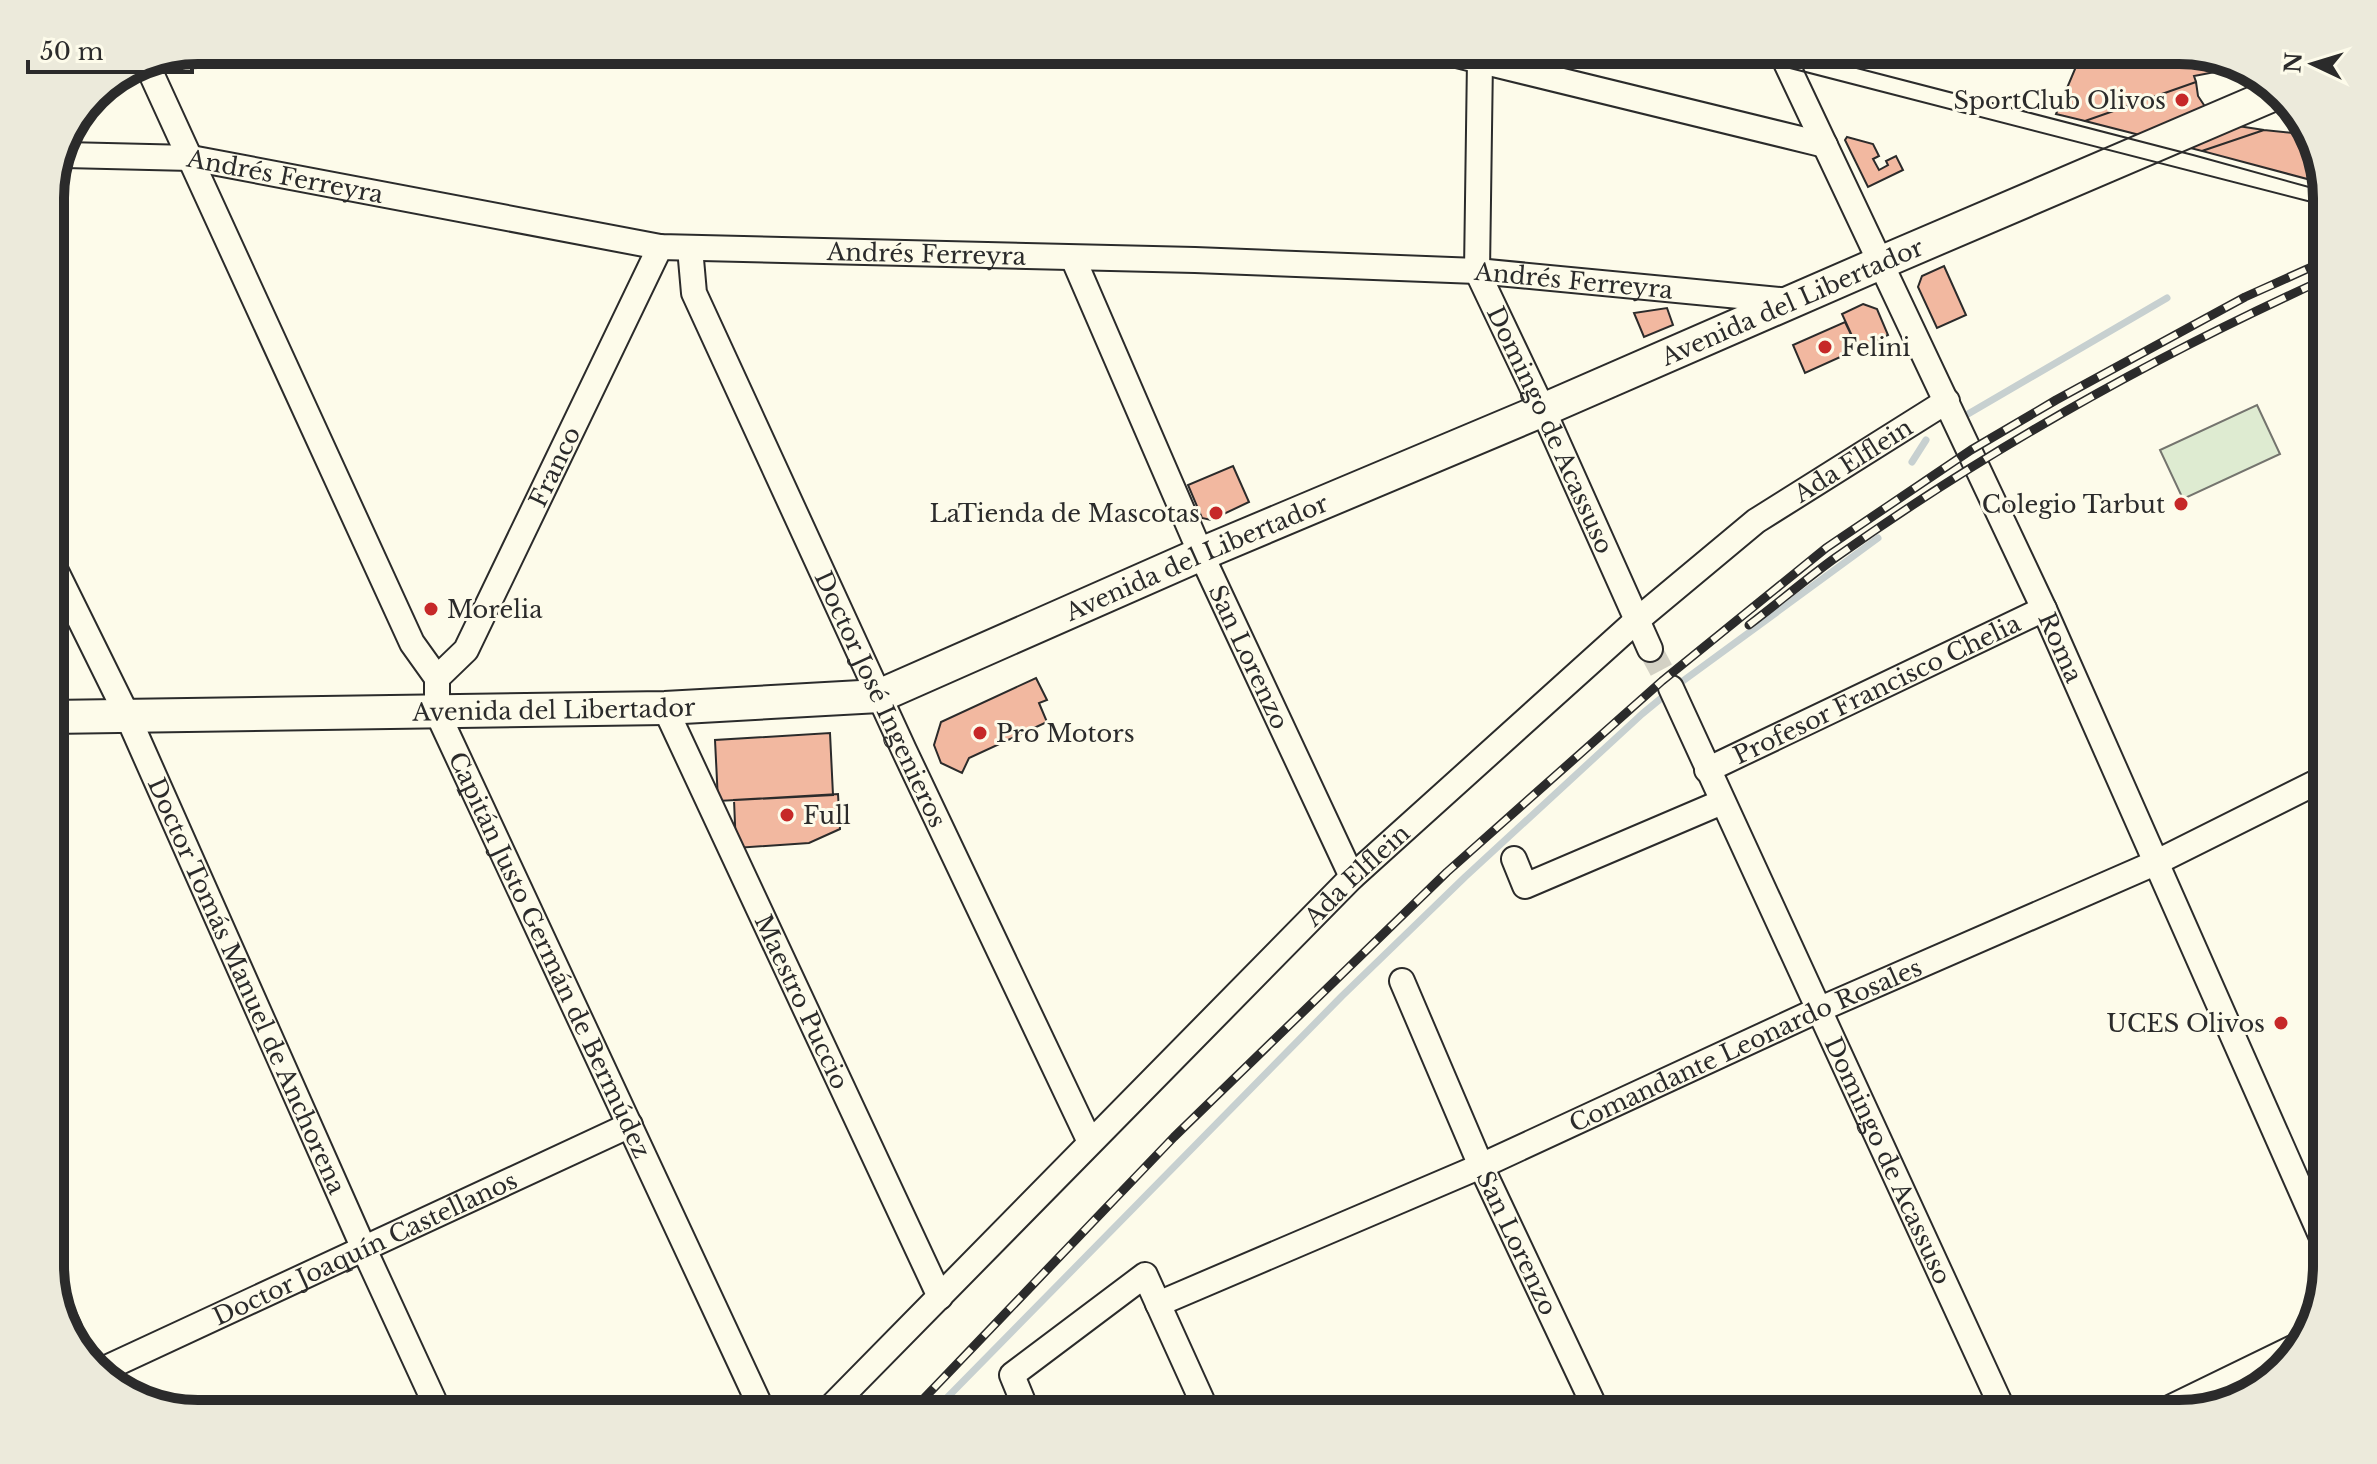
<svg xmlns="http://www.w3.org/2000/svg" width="2377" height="1464" viewBox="0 0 2377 1464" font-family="'Libre Baskerville',serif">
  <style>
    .green { fill: #deebd1; stroke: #74746e; stroke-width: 2 }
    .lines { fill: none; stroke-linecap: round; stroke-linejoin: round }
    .stream { stroke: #c7d0d0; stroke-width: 7 }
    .building { fill: #f2b8a0; stroke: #2b2b2b; stroke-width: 2 }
    .minor-tunnel { stroke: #d3d1c4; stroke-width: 24; stroke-dasharray: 24 12; stroke-linecap: butt }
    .minor-casing { stroke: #2b2b2b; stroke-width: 28 }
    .major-casing { stroke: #2b2b2b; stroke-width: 36 }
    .minor { stroke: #fdfbea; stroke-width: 24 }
    .major { stroke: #fdfbea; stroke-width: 32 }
    .tram { stroke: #2b2b2b; stroke-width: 2 }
    .rail-casing { stroke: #2b2b2b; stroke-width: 9 }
    .rail { stroke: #fdfbea; stroke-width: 6; stroke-dasharray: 18; stroke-linecap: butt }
    .poi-dot { fill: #c62828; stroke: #fdfbea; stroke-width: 3 }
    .labels { text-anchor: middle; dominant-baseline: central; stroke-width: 6; stroke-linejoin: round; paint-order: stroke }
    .poi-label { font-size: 24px; fill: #2b2b2b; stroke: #fdfbea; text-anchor: end }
    .street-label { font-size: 24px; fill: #2b2b2b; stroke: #fdfbea }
    .rim { fill: none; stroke: #2b2b2b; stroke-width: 10 }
  </style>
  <rect width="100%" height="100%" fill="#fdfbea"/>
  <path class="green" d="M2257 405 2280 454 2183 499 2160 450Z"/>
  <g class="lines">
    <path class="stream" d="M1968 414 2167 298
      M1912 462 1926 440
      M931 1414 1342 996 1465 877 1642 714 1676 686 1878 538"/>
  </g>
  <path class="building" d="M2083 50H2179L2241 67 2194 76 2196 82 2085 121 2056 114Z
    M2196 82 2198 96 2206 108 2238 126 2264 130 2202 151 2085 121Z
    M2309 129 2326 184 2202 151 2264 130 2302 134Z
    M1847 137 1873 144 1879 156 1873 159 1879 170 1888 165 1886 161 1896 156 1903 170 1868 187 1845 140Z
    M1944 266 1966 315 1937 328 1918 287 1922 276Z
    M1863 304 1877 309 1888 335 1858 349 1842 314Z
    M1667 308 1673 325 1644 337 1634 313Z
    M1845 322 1858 349 1805 373 1793 345Z
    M1233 466 1249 502 1211 520 1202 518 1188 485Z
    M1036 678 1047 700 1039 703 1047 722 969 758 962 773 941 763 934 745 941 722Z
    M830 733 833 795 718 801 715 740Z
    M838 794 840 829 809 843 736 848 734 800Z"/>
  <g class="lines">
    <path class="minor-tunnel" d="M1650 649 1671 688"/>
    <defs>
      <g id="minor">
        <path d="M1436 50 1825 145"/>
        <path id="s1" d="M1780 50 2044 609 2327 1249"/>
        <path id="s2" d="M145 60 412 643 437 678V712L764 1414"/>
        <path id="s3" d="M1480 60 1477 271 1543 410 1650 649"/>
        <path id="s4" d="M65 155 191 158 660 247 1195 260 1477 271 1791 301"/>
        <path id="s5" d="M690 248 694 293 904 750 1090 1142"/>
        <path id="s6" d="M1073 258 1201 554 1352 877"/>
        <path id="s7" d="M50 559 128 717 364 1249 440 1414"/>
        <path id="s8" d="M437 678 466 650 660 247"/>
        <path id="s9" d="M1671 688 2005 1414"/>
        <path id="s10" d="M665 708 940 1297"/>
        <path id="s11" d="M1707 770 2044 609"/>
        <path d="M1514 859 1525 886 1722 802"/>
        <path id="s12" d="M1402 981 1481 1166 1598 1414"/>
        <path id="s13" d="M1158 1304 1481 1166 1818 1010 2155 863 2327 777"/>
        <path d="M61 1310 78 1349"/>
        <path id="s14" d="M100 1371 630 1125"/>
        <path id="s15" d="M824 1414 1352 877 1636 621 1756 521 1947 401"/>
        <path d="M1028 1414 1012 1375 1145 1275 1208 1414"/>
        <path d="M2157 1414 2305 1342"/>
      </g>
      <g id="major">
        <path id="s16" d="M50 717 665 708 879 696 1201 554 1543 410 1880 263 2277 93"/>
      </g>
    </defs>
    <use href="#minor" class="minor-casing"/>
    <use href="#major" class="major-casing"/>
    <use href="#minor" class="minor"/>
    <use href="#major" class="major"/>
    <path class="tram" d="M1720 50 2327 206
      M1787 50 2193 155 2327 192"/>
    <defs>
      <path id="rail" d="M1749 625C1778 603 1806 579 1835 558 1989 449 2155 356 2327 278
        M909 1414 1174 1137 1447 872 1662 681 1826 548 1971 450 2056 400 2245 297 2327 260"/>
    </defs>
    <use href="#rail" class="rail-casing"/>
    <use href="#rail" class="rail"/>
  </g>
  <g class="poi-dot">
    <circle cx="2182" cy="100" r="8"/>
    <circle cx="1825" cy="347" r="8"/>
    <circle cx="2181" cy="504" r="8"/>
    <circle cx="1216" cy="513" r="8"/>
    <circle cx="431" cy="609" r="8"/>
    <circle cx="980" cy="733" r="8"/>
    <circle cx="787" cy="815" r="8"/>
    <circle cx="2281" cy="1023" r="8"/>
  </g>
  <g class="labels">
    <g class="poi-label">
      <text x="2166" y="100">SportClub Olivos</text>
      <text x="1841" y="347" text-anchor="start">Felini</text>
      <text x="2165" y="504">Colegio Tarbut</text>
      <text x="1200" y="513">LaTienda de Mascotas</text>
      <text x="447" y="609" text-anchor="start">Morelia</text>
      <text x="996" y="733" text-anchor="start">Pro Motors</text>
      <text x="803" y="815" text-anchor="start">Full</text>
      <text x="2265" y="1023">UCES Olivos</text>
    </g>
    <g class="street-label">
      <text stroke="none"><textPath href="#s4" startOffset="222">Andrés Ferreyra</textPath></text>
      <text stroke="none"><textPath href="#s4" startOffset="870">Andrés Ferreyra</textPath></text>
      <text stroke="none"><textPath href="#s4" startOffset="1518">Andrés Ferreyra</textPath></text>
      <text stroke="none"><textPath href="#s16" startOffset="1824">Avenida del Libertador</textPath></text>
      <text stroke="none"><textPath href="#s3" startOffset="386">Domingo de Acassuso</textPath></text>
      <text stroke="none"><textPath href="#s15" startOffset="1406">Ada Elflein</textPath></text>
      <text stroke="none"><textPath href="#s8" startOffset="244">Franco</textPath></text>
      <text stroke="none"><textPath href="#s16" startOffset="1176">Avenida del Libertador</textPath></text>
      <text stroke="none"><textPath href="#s1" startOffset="660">Roma</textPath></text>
      <text stroke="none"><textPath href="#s6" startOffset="436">San Lorenzo</textPath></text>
      <text stroke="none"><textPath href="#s11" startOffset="188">Profesor Francisco Chelia</textPath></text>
      <text stroke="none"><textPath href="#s5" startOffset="492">Doctor José Ingenieros</textPath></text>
      <text stroke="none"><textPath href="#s16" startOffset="504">Avenida del Libertador</textPath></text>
      <text stroke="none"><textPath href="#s15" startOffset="758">Ada Elflein</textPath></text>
      <text stroke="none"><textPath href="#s2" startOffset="986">Capitán Justo Germán de Bermúdez</textPath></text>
      <text stroke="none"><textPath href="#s7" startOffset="470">Doctor Tomás Manuel de Anchorena</textPath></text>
      <text stroke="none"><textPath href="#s10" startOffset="324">Maestro Puccio</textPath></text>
      <text stroke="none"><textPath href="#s13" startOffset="642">Comandante Leonardo Rosales</textPath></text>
      <text stroke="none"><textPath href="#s9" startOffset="520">Domingo de Acassuso</textPath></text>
      <text stroke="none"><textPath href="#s12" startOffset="286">San Lorenzo</textPath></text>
      <text stroke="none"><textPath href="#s14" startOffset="292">Doctor Joaquín Castellanos</textPath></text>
    </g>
  </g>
  <path d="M0 0H2377V1464H0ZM198 64H2179A134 134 0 0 1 2313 198V1266A134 134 0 0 1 2179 1400H198A134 134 0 0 1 64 1266V198A134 134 0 0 1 198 64Z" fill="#eceadb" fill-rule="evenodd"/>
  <path class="rim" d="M198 64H2179A134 134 0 0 1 2313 198V1266A134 134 0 0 1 2179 1400H198A134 134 0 0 1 64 1266V198A134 134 0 0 1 198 64Z"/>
  <g transform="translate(2313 64) rotate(274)" stroke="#fdfbea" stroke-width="6" paint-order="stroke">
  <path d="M0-6L14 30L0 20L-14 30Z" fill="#2b2b2b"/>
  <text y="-12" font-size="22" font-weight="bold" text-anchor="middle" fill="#2b2b2b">N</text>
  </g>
  <path d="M28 60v12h164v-12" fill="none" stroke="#2b2b2b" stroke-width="4"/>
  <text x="40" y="60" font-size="24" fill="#2b2b2b" stroke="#fdfbea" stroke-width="6" paint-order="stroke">50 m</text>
</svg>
